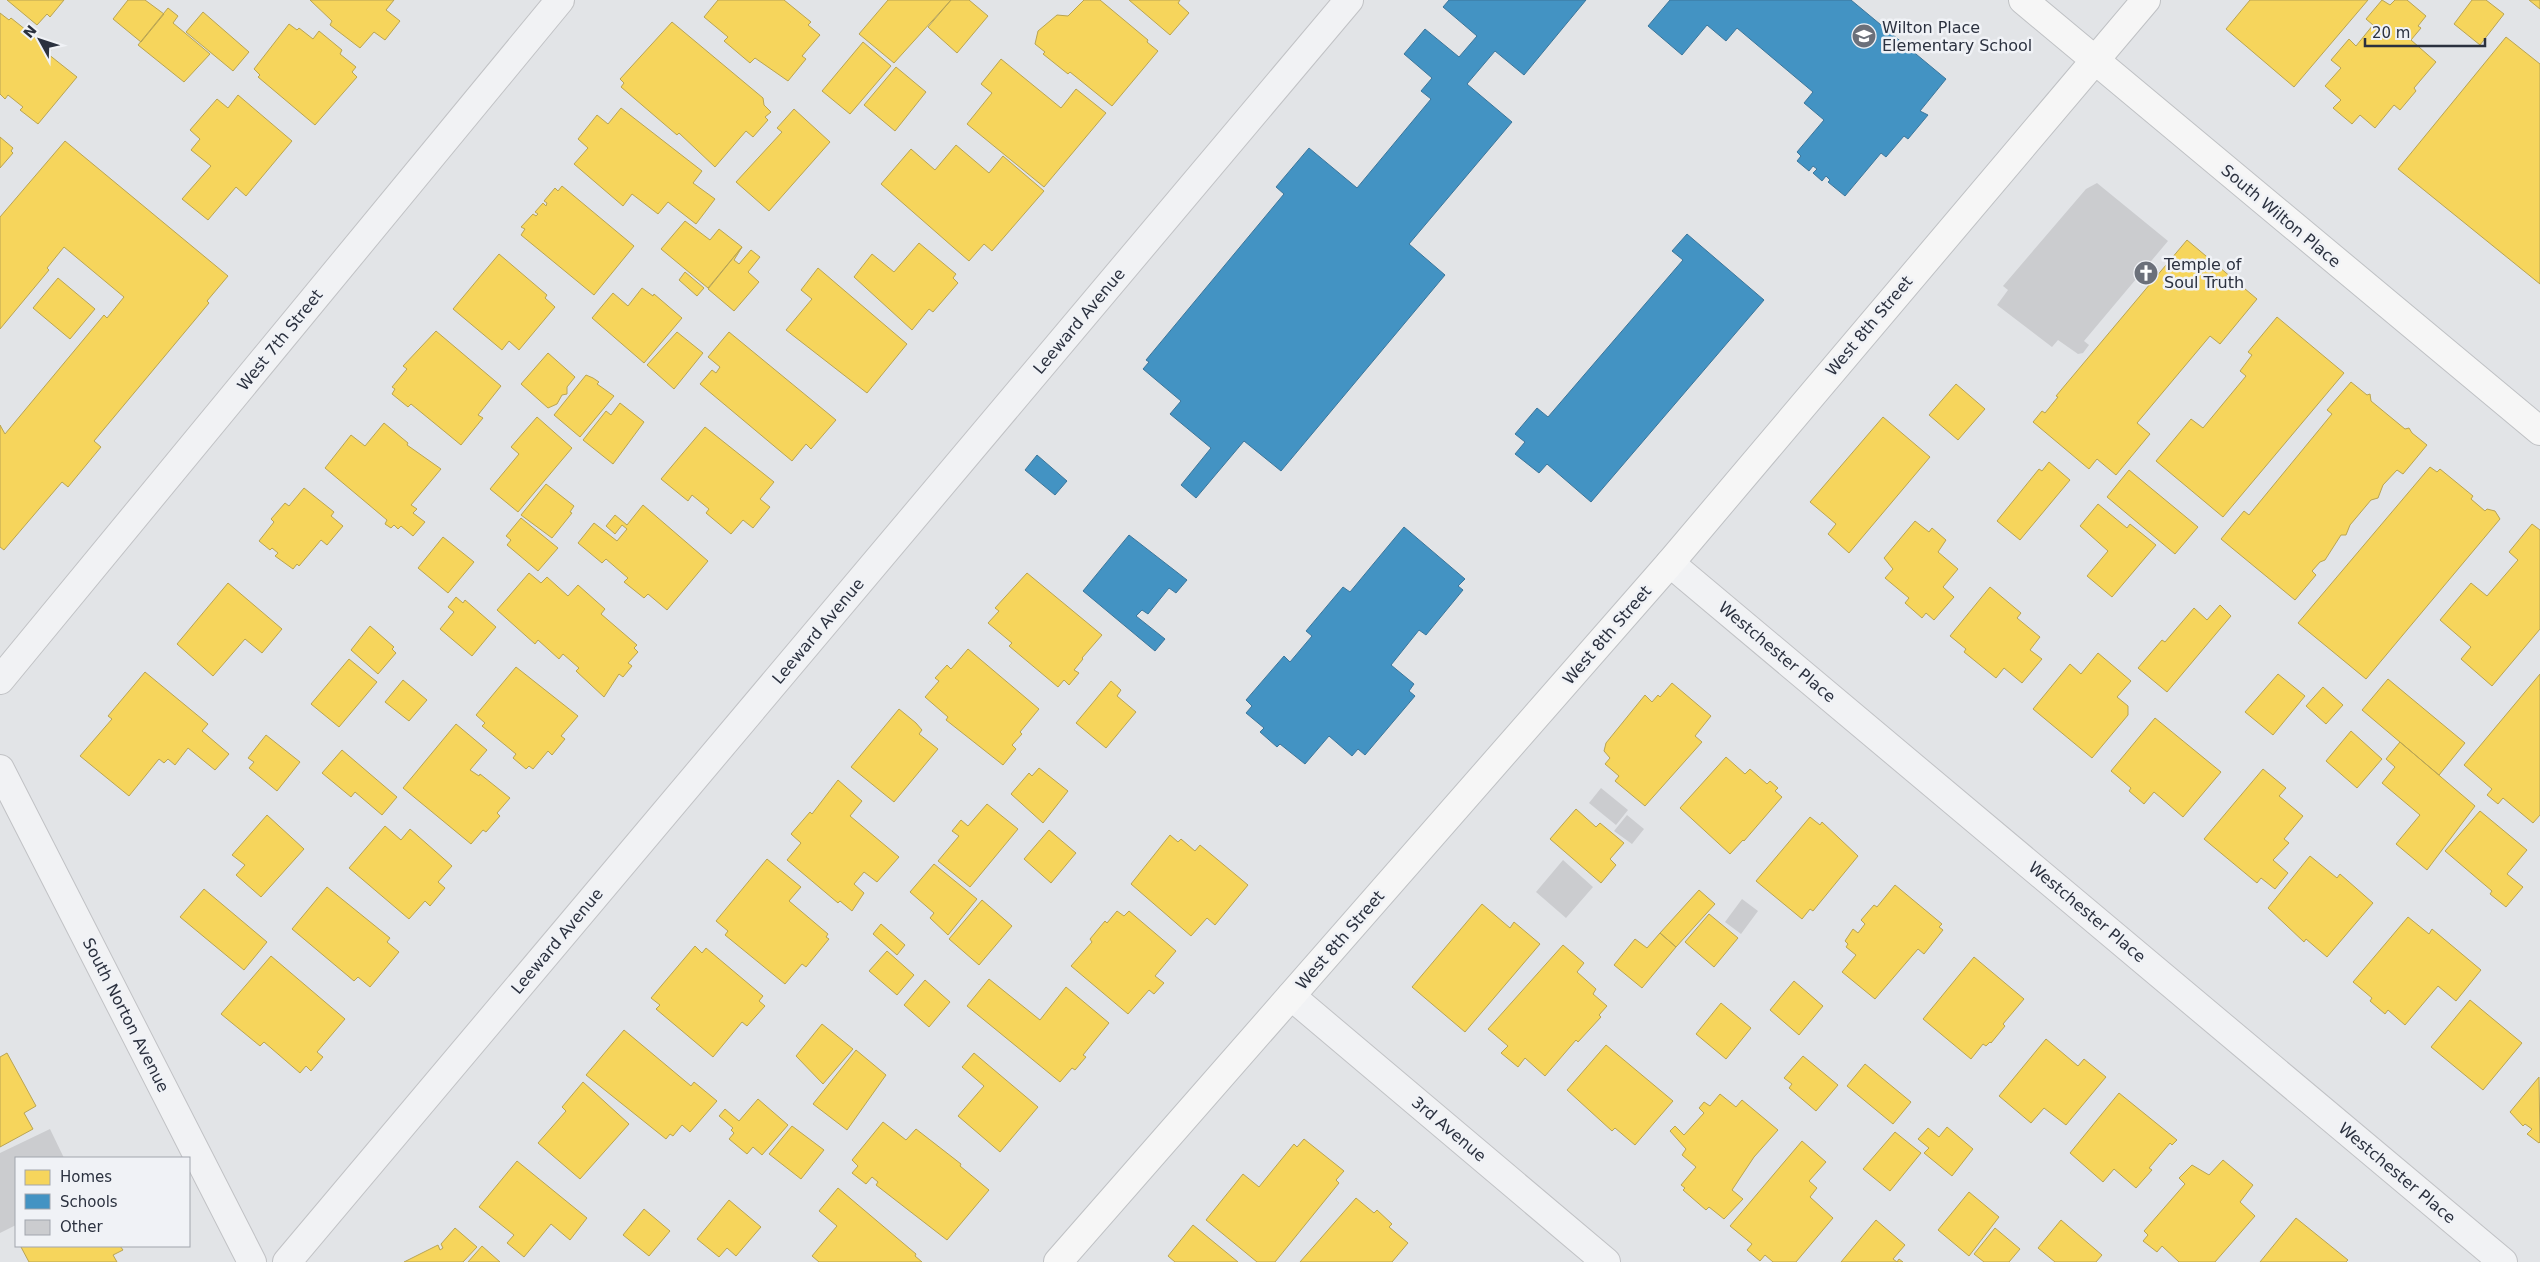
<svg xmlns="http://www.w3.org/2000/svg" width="2540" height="1262" viewBox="0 0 2540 1262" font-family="'DejaVu Sans',sans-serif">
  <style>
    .homes { fill: #f6d55c; stroke: #b9a453 }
    .schools { fill: #4393c3; stroke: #3c769b }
    .building { fill: #cbcccf }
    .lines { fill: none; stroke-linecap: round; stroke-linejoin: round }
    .minor-casing { stroke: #c1c2c5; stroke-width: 30 }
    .major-casing { stroke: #bfc1c4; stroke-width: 30 }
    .minor { stroke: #f1f2f4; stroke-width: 28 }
    .major { stroke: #f6f6f6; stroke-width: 28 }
    .labels { text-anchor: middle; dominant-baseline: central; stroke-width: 5; stroke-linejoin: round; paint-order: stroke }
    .poi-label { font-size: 16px; fill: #2b313f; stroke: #f0f2f6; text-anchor: start }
    .street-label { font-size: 16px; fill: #2b313f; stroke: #f0f2f6 }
  </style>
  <rect width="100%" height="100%" fill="#e2e4e7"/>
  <path class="homes" d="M7 0H64L50 17 47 14 37 25Z
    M128 0H145L164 14 141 42 113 19Z
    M310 0H394L386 10 400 21 385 40 374 32 360 48 330 25 332 21Z
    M718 0H784L811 22 808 25 820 35 802 56 806 59 788 81 755 58 750 63 724 41 728 37 704 17Z
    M888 0H951L894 63 859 34Z
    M951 0H969L988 16 957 53 928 27Z
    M1084 0H1100L1148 40 1147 42 1158 51 1112 106 1070 72 1068 74 1043 54 1045 52 1035 44 1038 31 1057 15 1068 16Z
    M1129 0H1180L1178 3 1189 13 1170 35Z
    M2250 0H2368L2294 87 2226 29Z
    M2382 0 2390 5 2395 0H2407L2426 16 2418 26 2421 28 2411 40 2436 62 2414 88 2416 91 2400 110 2394 105 2375 128 2360 115 2352 124 2333 108 2341 100 2325 86 2341 68 2331 60 2349 39 2356 46 2373 25 2366 19Z
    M2472 0H2486L2504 14 2480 45 2454 24Z
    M2529 0H2540V9Z
    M168 8 178 16 173 23 210 54 184 82 138 45Z
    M203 12 249 52 233 71 186 32Z
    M0 13 9 20 11 18 51 50 48 54 77 77 38 124 20 110 23 107 8 95 5 99 0 94Z
    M672 22 763 98 764 105 771 112 765 117 768 120 753 137 746 131 715 167 679 133 677 135 621 87 624 83 620 79Z
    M289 24 297 30 299 28 313 39 319 31 342 50 340 54 356 67 352 72 357 77 315 125 258 77 260 75 254 69Z
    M2506 37 2540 64V284L2398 169Z
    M863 42 891 66 850 114 822 91Z
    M1001 59 1061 108 1076 89 1106 113 1044 187 967 124 992 93 981 84Z
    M896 67 926 92 895 131 864 105Z
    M238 95 292 141 246 196 236 187 208 220 182 199 211 166 191 150 200 139 190 130 217 99 228 108Z
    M621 108 702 171 693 183 715 199 696 224 668 202 658 214 632 194 623 206 574 164 588 148 578 139 597 115 608 124Z
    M794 109 830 142 769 211 736 182 782 132 777 128Z
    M0 137 13 148 11 151 13 153 0 168Z
    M65 141 228 276 207 301 209 303 94 441 101 447 68 487 62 482 4 550 0 547V425L5 434 104 315 107 318 124 297 64 247 47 268 49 270 0 329V217Z
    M956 145 989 173 1003 156 1044 191 992 251 984 244 969 261 881 184 911 149 935 170Z
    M562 186 634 246 594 295 521 235 525 229 521 227 533 214 536 216 538 214 535 212 543 203 546 206 547 203 544 201 555 188 558 191Z
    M685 221 710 240 719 229 742 247 708 288 661 249Z
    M2187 240 2257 299 2220 344 2210 336 2137 423 2150 434 2116 475 2097 459 2089 469 2033 422 2042 411 2045 413 2058 397 2056 396Z
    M919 243 956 274 953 278 958 283 933 312 929 309 912 330 854 277 872 254 894 272Z
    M742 247 734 260 739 264 751 250 760 257 748 272 759 282 734 311 708 289Z
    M499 254 547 295 545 298 555 307 519 350 509 341 502 350 453 309Z
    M818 268 907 344 867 393 786 330 812 299 801 290Z
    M685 272 704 288 697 296 679 280Z
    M58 278 95 309 70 339 33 308Z
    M642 288 653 296 654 294 682 318 644 363 592 318 613 293 628 306Z
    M2277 317 2344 373 2223 517 2156 461 2191 419 2203 428 2246 376 2240 371 2252 355 2248 352Z
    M436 331 501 386 478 415 483 418 461 445 411 404 408 407 392 394 395 389 392 387 407 369 403 366Z
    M677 332 703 353 674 389 647 365Z
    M729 332 836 420 811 449 806 444 792 461 700 384 712 370 716 373 720 367 708 357Z
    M548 353 575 377 567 387V394L562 395 557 404 548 408 521 384Z
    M586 375 593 378 599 382 597 384 614 396 580 437 554 415Z
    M2351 382 2367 395 2370 394 2371 401 2405 429 2409 428 2412 433 2427 445 2403 474 2397 470 2383 485 2378 498 2371 500 2350 525 2346 535H2341L2325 560 2320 562 2312 571 2316 575 2295 600 2221 539 2244 511 2249 515 2332 414 2327 410Z
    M1956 384 1985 409 1958 440 1929 415Z
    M620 403 644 422 613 464 583 440 606 411 611 415Z
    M537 417 572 448 518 512 490 489 519 454 511 447Z
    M1883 417 1930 457 1849 553 1828 534 1836 524 1810 502Z
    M384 423 408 443 407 445 441 469 411 505 417 509 413 513 425 522 413 536 401 526 398 529 394 525 391 528 385 524 387 520 325 468 351 435 365 446Z
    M705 427 774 482 760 499 770 507 753 528 743 520 731 534 706 513 709 509 692 495 688 501 661 479Z
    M2049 462 2070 480 2020 540 1997 521 2039 469 2042 471Z
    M2430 467 2437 472 2440 469 2473 496 2471 499 2485 511 2487 509 2495 511 2500 519 2366 679 2298 623Z
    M2129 470 2198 527 2175 554 2107 497Z
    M546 484 574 506 570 512 572 513 552 538 521 515Z
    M304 488 334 512 331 516 343 526 327 545 321 540 299 566 297 564 293 569 275 556 278 553 272 548 270 550 259 541 274 522 271 519 285 503 289 506Z
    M2098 504 2127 528 2130 524 2156 545 2112 597 2087 576 2108 551 2080 526Z
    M643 505 708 561 667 610 648 594 644 598 624 582 628 578 606 559 602 563 578 543 594 523 617 541 627 529 622 525 615 534 606 526 615 515 627 525Z
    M521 518 558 548 538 571 507 545 511 540 506 536Z
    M1915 521 1929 532 1932 528 1946 540 1938 552 1958 569 1943 587 1954 597 1934 620 1926 613 1922 618 1905 603 1909 598 1885 578 1893 569 1884 558Z
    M2532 524 2540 530V629L2492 686 2461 659 2471 647 2440 620 2471 583 2487 596 2518 560 2509 552Z
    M443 537 474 562 448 593 418 568Z
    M529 573 541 583 547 577 568 596 578 585 605 609 601 614 637 645 634 648 638 652 628 663 632 666 623 677 619 674 604 697 576 671 579 668 563 654 559 659 538 640 535 644 497 610Z
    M1027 573 1102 635 1082 658 1083 659 1074 670 1079 673 1069 685 1064 680 1058 687 1009 646 1012 643 988 623 999 611 995 608Z
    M228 583 282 629 262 653 245 639 213 676 177 644Z
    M1990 587 2021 613 2017 618 2040 637 2030 650 2042 659 2022 683 2004 668 1996 678 1964 652 1966 649 1950 636Z
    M456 597 463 603 465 600 496 627 472 656 440 629 454 612 448 607Z
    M2220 605 2231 616 2167 692 2138 668 2162 640 2165 642 2194 608 2207 620Z
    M370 626 394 647 392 649 396 653 378 674 351 650Z
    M968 649 1039 709 1020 732 1022 734 1012 745 1016 749 1003 765 946 720 948 717 925 697 939 681 935 678 947 665 951 669Z
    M2098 653 2131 681 2117 697 2128 706V715L2092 758 2033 709 2070 664 2081 674Z
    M349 659 377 682 339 727 311 704Z
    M516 667 578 716 561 736 565 739 552 755 548 751 533 769 529 766 526 769 513 758 516 754 482 726 485 723 476 715Z
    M145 672 208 724 202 731 229 754 215 770 188 748 175 765 168 759 164 763 159 759 129 796 80 756 112 719 108 716Z
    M2278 674 2305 696 2273 735 2245 712Z
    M2540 674V815L2533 823 2503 798 2498 804 2487 795 2492 789 2464 765Z
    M2388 679 2465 743 2439 775 2362 710Z
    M403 680 427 700 409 721 385 702Z
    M1111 681 1121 690 1117 696 1136 712 1106 748 1076 723Z
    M1672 683 1711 716 1695 736 1702 742 1645 806 1615 781 1619 776 1605 764 1610 758 1604 751 1606 743 1645 695 1652 702 1658 695 1660 697Z
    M2323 687 2343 705 2326 724 2306 706Z
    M899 709 916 723 922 730 919 734 938 749 894 802 851 767Z
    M2155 718 2221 772 2183 817 2154 792 2144 804 2129 791 2131 788 2111 771Z
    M456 724 487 750 470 770 479 776 480 774 510 798 497 813 500 816 486 832 483 830 471 844 403 788Z
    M2351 731 2382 759 2357 788 2326 761Z
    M266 735 300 762 277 791 249 768 254 762 248 758Z
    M2400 742 2475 806 2427 870 2396 844 2420 815 2382 783 2395 767 2386 759Z
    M342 750 397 797 382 815 355 792 351 797 322 773Z
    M1726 757 1745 774 1750 769 1767 784 1770 781 1778 788 1775 791 1782 797 1744 841 1743 840 1730 854 1680 808Z
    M1039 768 1068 791 1043 823 1011 794 1029 773 1032 776Z
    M2263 769 2286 788 2279 796 2303 816 2284 839 2289 843 2273 860 2288 873 2275 889 2261 878 2257 883 2204 839Z
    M838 780 862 801 850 816 899 857 877 882 864 872 854 884 864 893 852 911 840 901 838 903 787 860 801 843 791 834 810 812 812 814Z
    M987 804 1018 829 970 887 938 861 959 836 952 831 961 820 968 826Z
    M1576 809 1596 827 1600 823 1624 843 1610 859 1616 865 1601 883 1550 839Z
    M2480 811 2527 850 2507 874 2523 887 2506 907 2490 894 2492 891 2445 851Z
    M267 815 304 849 261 897 236 875 245 865 232 855Z
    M1810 817 1820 825 1822 822 1858 856 1813 911 1810 909 1802 919 1756 881Z
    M385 826 401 840 410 829 452 866 438 882 445 888 430 906 425 901 409 919 349 868Z
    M1049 830 1076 853 1051 883 1024 859Z
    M1170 835 1178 842 1181 839 1195 851 1200 845 1248 885 1215 925 1207 918 1191 936 1131 884Z
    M2310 856 2337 878 2340 874 2373 903 2327 957 2306 939 2304 942 2268 908Z
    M767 859 801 887 789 901 828 934 826 937 829 939 806 967 802 964 785 984 725 935 728 931 716 921Z
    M934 864 977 899 948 935 930 918 934 913 910 892Z
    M1895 885 1942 924 1939 927 1943 930 1924 954 1918 949 1875 999 1842 972 1856 955 1846 947 1848 944 1845 941 1853 929 1858 933 1865 924 1861 920 1874 905 1877 907Z
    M327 887 390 938 387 942 399 952 370 987 358 977 354 981 292 929Z
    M204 889 267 942 244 970 180 917Z
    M1699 890 1715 904 1676 947 1660 933Z
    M982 900 1012 926 979 965 949 939Z
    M1482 904 1510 928 1514 922 1540 944 1465 1032 1412 987Z
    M1117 911 1124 916 1129 911 1176 951 1155 976 1164 983 1154 994 1149 990 1128 1014 1071 966 1092 942 1090 939 1105 921 1107 923Z
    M1709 914 1738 938 1714 967 1685 942Z
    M2408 917 2429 934 2432 929 2481 970 2456 1001 2438 986 2405 1025 2388 1010 2385 1014 2370 1001 2372 998 2353 982Z
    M881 924 905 945 897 955 873 934Z
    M1660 933 1676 947 1642 988 1614 965 1635 939 1647 948Z
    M1563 945 1584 963 1577 972 1596 989 1593 994 1607 1006 1599 1015 1601 1017 1578 1042 1576 1040 1545 1076 1525 1058 1518 1067 1501 1053 1508 1046 1488 1029Z
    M695 946 702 953 706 948 763 996 759 1001 765 1006 747 1026 742 1022 713 1057 656 1009 660 1005 651 998Z
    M887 951 914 975 897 995 869 971Z
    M271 956 345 1019 317 1052 323 1057 311 1071 306 1066 300 1073 264 1042 260 1046 221 1014Z
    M1974 957 2024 999 2003 1024 2005 1026 1991 1043 1990 1042 1986 1046 1983 1044 1971 1059 1923 1019Z
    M989 979 1040 1020 1066 987 1109 1023 1083 1055 1086 1057 1075 1070 1072 1068 1060 1082 967 1006Z
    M925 980 950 1002 929 1027 904 1005Z
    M1794 981 1823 1006 1799 1035 1770 1010Z
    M2470 1000 2522 1043 2483 1090 2431 1047Z
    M1721 1003 1751 1028 1726 1059 1696 1034Z
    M822 1024 853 1049 823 1084 796 1056Z
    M624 1030 691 1086 694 1082 717 1101 690 1132 682 1125 673 1136 670 1134 666 1139 586 1075Z
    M2046 1039 2078 1066 2084 1059 2106 1077 2066 1125 2044 1108 2031 1123 1999 1096Z
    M1606 1045 1673 1101 1635 1145 1615 1128 1612 1131 1567 1090Z
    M856 1050 886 1075 847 1130 813 1104Z
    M7 1053 36 1106 24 1113 33 1129 0 1147V1057Z
    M974 1053 1038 1107 1000 1152 958 1116 984 1086 962 1067Z
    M1803 1056 1838 1085 1816 1111 1789 1088 1792 1084 1784 1078Z
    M1865 1064 1911 1102 1893 1124 1847 1086Z
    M2539 1077 2540 1142 2539 1143 2527 1134 2532 1129 2525 1124 2523 1126 2510 1112Z
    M583 1082 629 1124 580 1179 538 1143 566 1111 562 1107Z
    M2119 1093 2177 1140 2172 1145 2170 1143 2149 1168 2152 1170 2136 1188 2114 1169 2103 1182 2070 1153Z
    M1720 1094 1736 1107 1742 1100 1778 1130 1754 1157 1732 1190 1743 1199 1724 1219 1709 1207 1706 1210 1683 1190 1685 1188 1681 1185 1696 1167 1682 1155 1686 1149 1670 1131 1675 1126 1684 1135 1704 1113 1699 1108 1704 1102 1710 1106Z
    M758 1099 788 1125 762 1155 753 1147 747 1154 729 1139 734 1133 731 1130 733 1128 719 1116 725 1109 739 1121Z
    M883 1122 906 1140 916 1129 961 1164 960 1166 989 1190 947 1240 876 1185 878 1182 872 1177 866 1184 852 1173 858 1166 852 1160Z
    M792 1126 824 1150 801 1179 769 1154Z
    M1947 1127 1973 1149 1952 1176 1924 1153 1929 1148 1918 1139 1928 1128 1939 1137Z
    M1895 1132 1921 1153 1890 1191 1863 1169Z
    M1304 1139 1344 1171 1336 1180 1339 1183 1275 1262H1257L1206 1220 1243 1174 1259 1187 1294 1144 1297 1147Z
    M1802 1141 1826 1162 1809 1181 1817 1188 1810 1197 1833 1218 1796 1262H1773L1765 1255 1760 1261 1747 1250 1752 1244 1730 1226Z
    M2223 1160 2253 1185 2240 1202 2255 1216 2215 1262H2179L2162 1246 2157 1252 2143 1241 2148 1235 2144 1231 2185 1184 2179 1178 2192 1165 2209 1175Z
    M517 1161 587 1218 570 1240 551 1224 524 1257 507 1243 514 1235 479 1207Z
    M838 1188 916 1254 915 1256 922 1262H819L812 1256 837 1226 819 1211Z
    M1969 1192 1999 1217 1969 1256 1938 1230Z
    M1356 1198 1374 1213 1377 1210 1392 1224 1389 1227 1408 1243 1392 1262H1300Z
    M729 1200 761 1227 736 1256 727 1248 719 1257 697 1239Z
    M644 1209 670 1231 649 1256 623 1235Z
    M2296 1218 2348 1260 2346 1262H2260Z
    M1876 1220 1905 1245 1893 1259 1897 1262 1899 1259 1903 1262H1841Z
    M2061 1220 2102 1255 2096 1262H2055L2038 1248Z
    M1193 1225 1238 1262H1175L1168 1256Z
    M455 1228 477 1247 463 1262H404L438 1245 440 1250 443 1248 441 1244Z
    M1995 1228 2020 1249 2009 1262H1984L1974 1254Z
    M24 1246H120L123 1250 113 1255 117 1262H29L21 1247Z
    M482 1246 500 1262H468Z"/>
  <path class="schools" d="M1449 0H1586L1524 75 1495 51 1467 84 1512 122 1409 244 1445 275 1281 471 1244 441 1196 498 1181 485 1211 448 1170 414 1181 401 1143 369 1149 362 1146 360 1284 194 1276 187 1309 148 1357 188 1431 99 1421 91 1432 78 1404 54 1425 29 1459 57 1477 36 1443 7Z
    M1670 0H1851L1946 79 1920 111 1928 115 1908 139 1904 136 1886 157 1881 153 1845 196 1828 182 1830 180 1826 176 1822 181 1813 173 1817 169 1813 166 1809 171 1797 161 1801 156 1797 152 1824 120 1804 103 1813 92 1737 28 1726 41 1707 25 1682 55 1648 26Z
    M1687 234 1764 300 1591 502 1547 464 1539 473 1515 454 1525 442 1515 434 1537 408 1548 417 1683 260 1672 251Z
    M1037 455 1067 481 1055 495 1025 470Z
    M1404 527 1465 579 1458 586 1463 590 1426 635 1419 630 1391 665 1414 684 1409 691 1415 696 1365 755 1358 749 1352 756 1329 736 1305 764 1280 744 1277 747 1260 732 1264 728 1246 713 1252 706 1246 700 1284 656 1290 662 1312 636 1306 631 1343 587 1350 592Z
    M1129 535 1187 580 1176 593 1169 588 1148 614 1142 610 1136 616 1165 639 1155 651 1083 591Z"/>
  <path class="building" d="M2097 183 2168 241 2084 341 2089 345 2083 353 2078 354 2058 340 2052 347 1997 305 2008 290 2003 286 2086 189Z
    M1601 788 1628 810 1616 825 1589 803Z
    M1627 815 1644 829 1632 844 1614 831Z
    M1563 860 1593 887 1566 918 1536 892Z
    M1742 899 1758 911 1741 934 1725 922Z
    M50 1129 64 1158H16V1225L0 1233V1153Z"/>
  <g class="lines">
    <defs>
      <path id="minor" d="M1670 563 2503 1262
        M0 680 560 0
        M0 769 252 1262
        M1291 996 1606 1262
        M287 1262 1349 0"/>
      <path id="major" d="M2023 0 2540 431
        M1058 1262 1670 563 2146 0"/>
    </defs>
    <use href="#minor" class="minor-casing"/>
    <use href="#major" class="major-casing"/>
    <use href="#minor" class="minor"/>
    <use href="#major" class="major"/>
  </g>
  <defs>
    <symbol id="school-disc" viewBox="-11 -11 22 22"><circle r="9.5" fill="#6b707a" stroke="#f0f2f6"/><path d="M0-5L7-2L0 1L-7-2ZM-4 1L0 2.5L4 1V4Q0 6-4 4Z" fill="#fff"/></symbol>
    <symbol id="church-disc" viewBox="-11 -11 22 22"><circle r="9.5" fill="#6b707a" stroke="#f0f2f6"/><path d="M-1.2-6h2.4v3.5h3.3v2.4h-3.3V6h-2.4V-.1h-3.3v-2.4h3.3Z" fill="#fff"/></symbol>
  </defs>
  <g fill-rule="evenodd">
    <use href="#school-disc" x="1850" y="22" width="28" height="28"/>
    <use href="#church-disc" x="2132" y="259" width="28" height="28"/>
  </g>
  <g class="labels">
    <g class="poi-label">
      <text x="1882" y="27">Wilton Place<tspan x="1882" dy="18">Elementary School</tspan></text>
      <text x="2164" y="264">Temple of<tspan x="2164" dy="18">Soul Truth</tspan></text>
    </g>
    <g class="street-label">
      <text transform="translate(2281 216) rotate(40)">South Wilton Place</text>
      <text transform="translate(1079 321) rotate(-50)">Leeward Avenue</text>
      <text transform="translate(1869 326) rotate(-50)">West 8th Street</text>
      <text transform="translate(280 340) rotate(-51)">West 7th Street</text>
      <text transform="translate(818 631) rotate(-50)">Leeward Avenue</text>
      <text transform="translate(1607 635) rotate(-49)">West 8th Street</text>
      <text transform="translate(1777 652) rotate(40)">Westchester Place</text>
      <text transform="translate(2087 912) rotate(40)">Westchester Place</text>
      <text transform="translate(1340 940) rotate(-49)">West 8th Street</text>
      <text transform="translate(557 941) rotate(-50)">Leeward Avenue</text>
      <text transform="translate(126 1015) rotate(63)">South Norton Avenue</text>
      <text transform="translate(1449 1129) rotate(40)">3rd Avenue</text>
      <text transform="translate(2397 1173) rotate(40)">Westchester Place</text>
    </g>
  </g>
  <rect x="15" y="1157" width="175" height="90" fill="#f0f2f6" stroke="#a1a5ad"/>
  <rect x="25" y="1170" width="25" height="15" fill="#f6d55c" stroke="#a1a5ad"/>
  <text x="60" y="1182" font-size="15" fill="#2b313f">Homes</text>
  <rect x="25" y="1194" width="25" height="15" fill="#4393c3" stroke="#a1a5ad"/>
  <text x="60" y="1207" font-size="15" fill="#2b313f">Schools</text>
  <rect x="25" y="1220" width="25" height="15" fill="#cbcccf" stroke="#a1a5ad"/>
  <text x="60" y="1232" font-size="15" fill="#2b313f">Other</text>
  <g transform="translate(40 40) rotate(310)" stroke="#f0f2f6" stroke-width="4" paint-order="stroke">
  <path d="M0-4L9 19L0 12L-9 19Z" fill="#2b313f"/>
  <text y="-8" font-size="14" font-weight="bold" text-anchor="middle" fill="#2b313f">N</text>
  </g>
  <path d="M2365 38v8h120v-8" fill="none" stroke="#2b313f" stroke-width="2.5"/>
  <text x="2372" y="38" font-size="15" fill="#2b313f" stroke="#f0f2f6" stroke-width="4" paint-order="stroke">20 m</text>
</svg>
